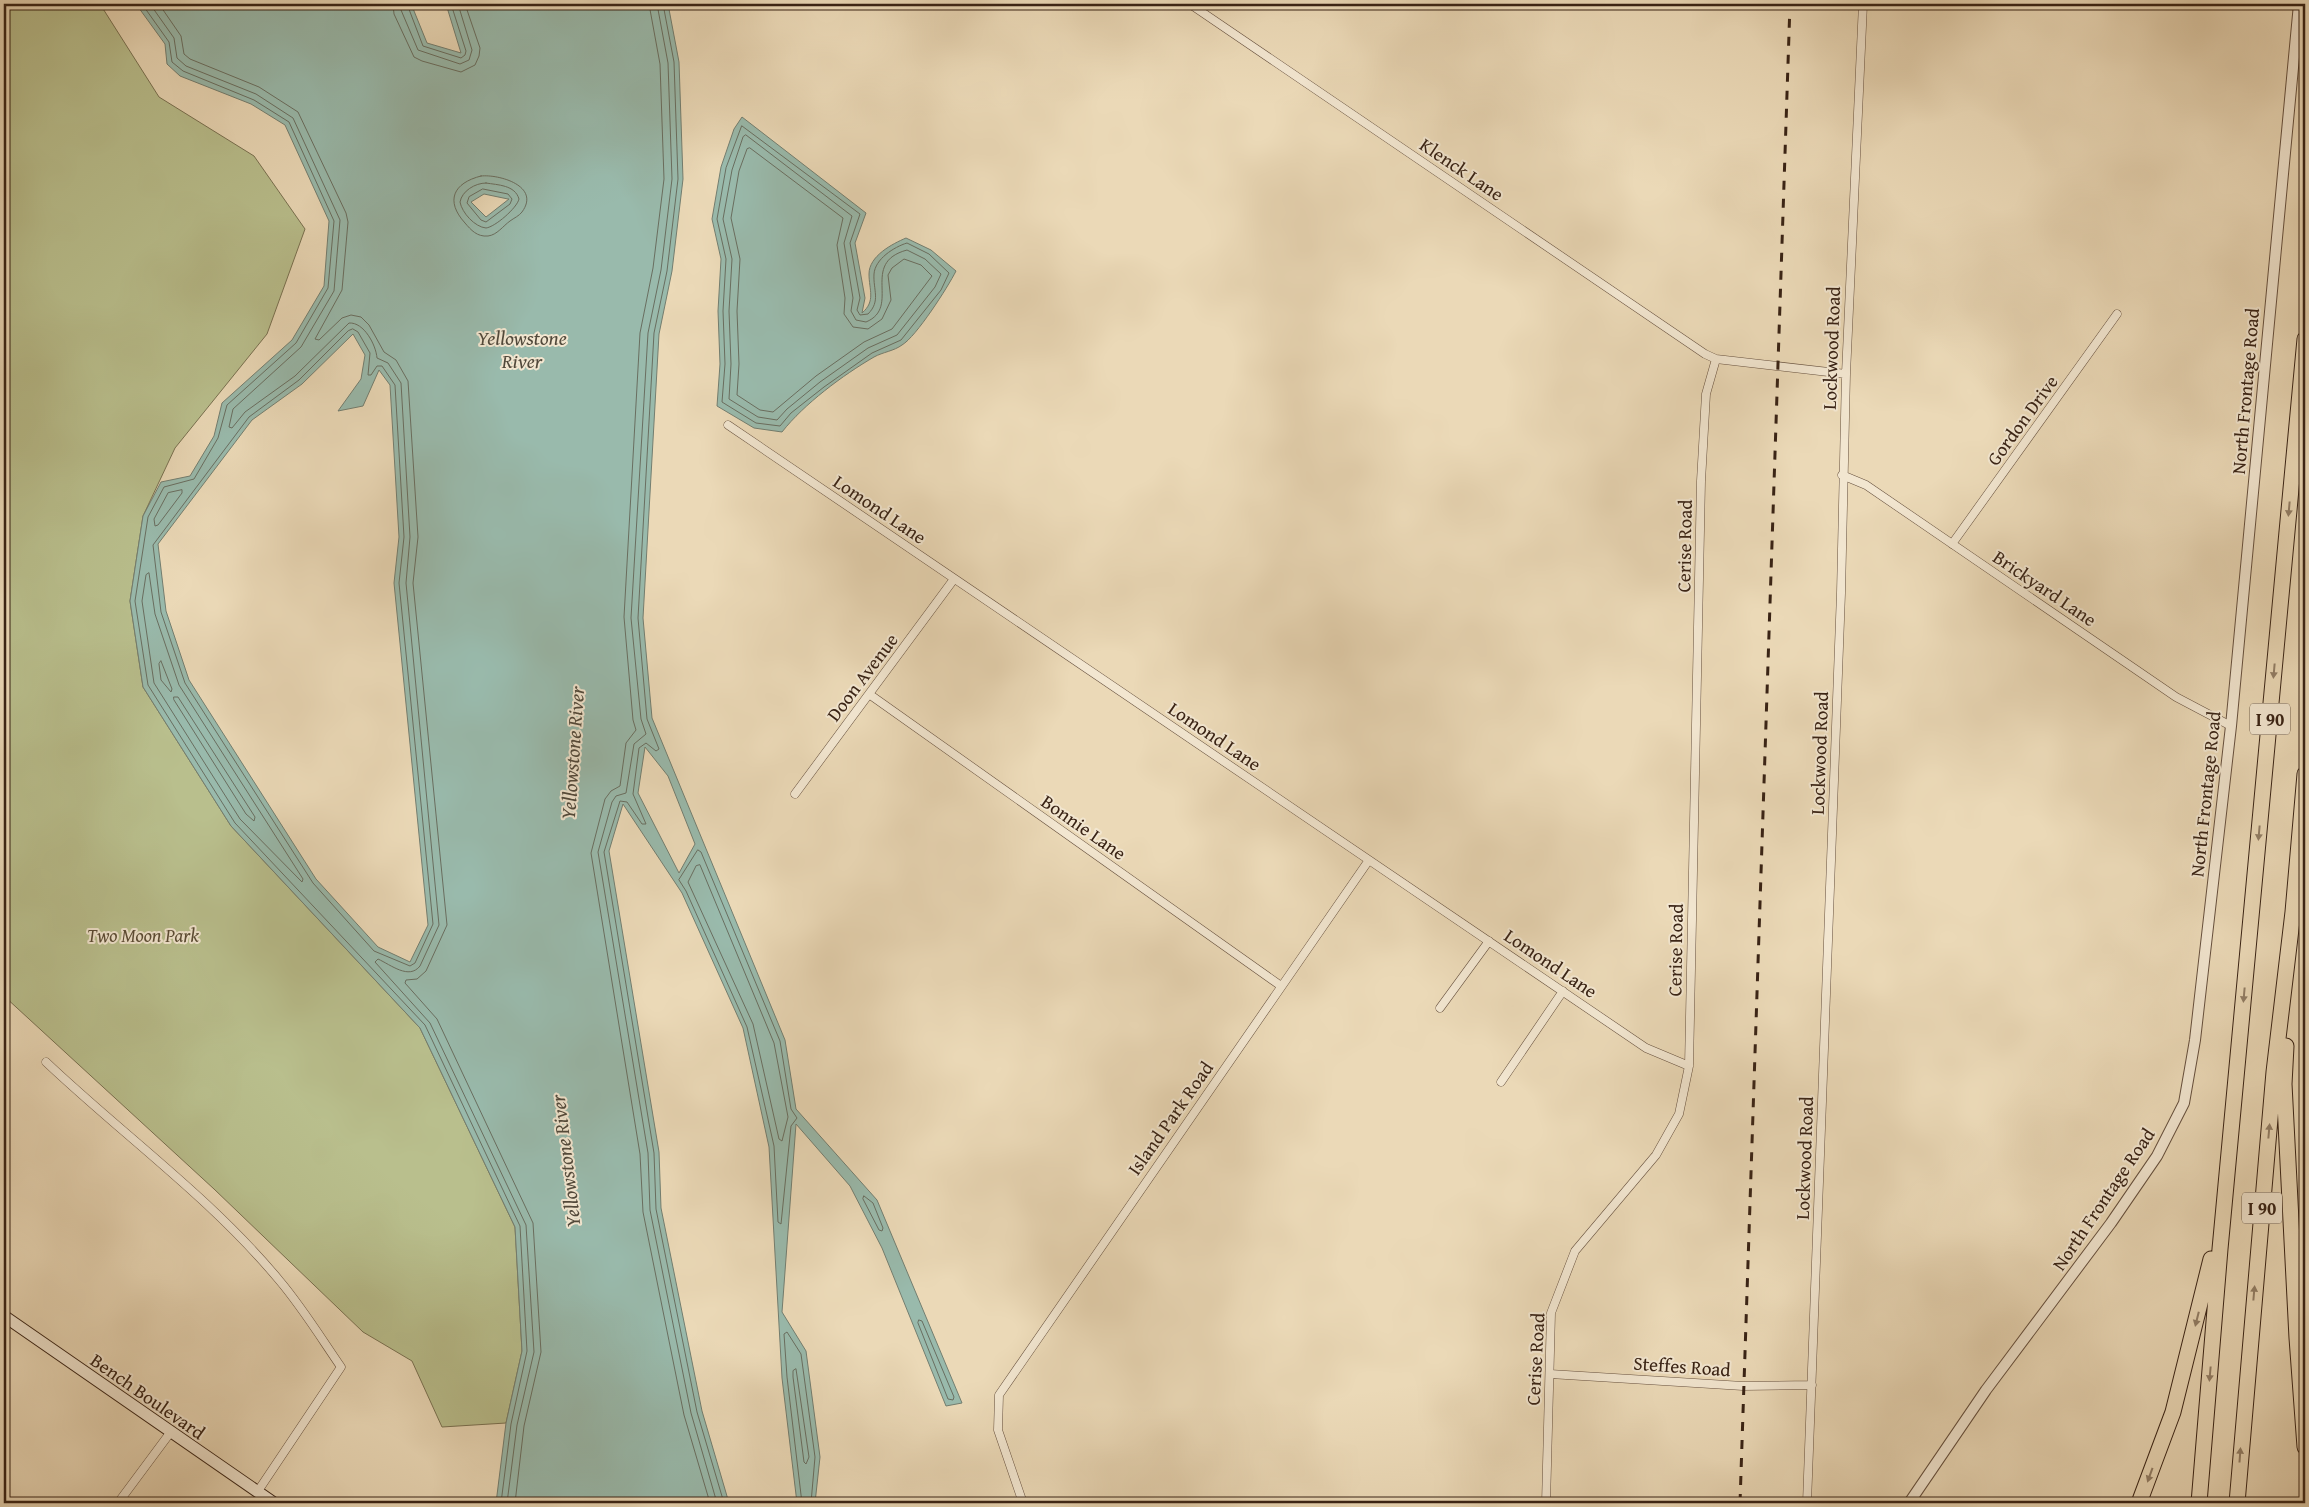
<svg xmlns="http://www.w3.org/2000/svg" width="2309" height="1507" viewBox="0 0 2309 1507" font-family="'Gentium Book Plus',serif">
  <style>
    .green { fill: #b9bf8d; stroke: #797151 }
    .water { fill: #99baac; stroke: #737e70; fill-rule: evenodd }
    .lines { fill: none; stroke-linecap: round; stroke-linejoin: round }
    .shore { stroke: #696e60; stroke-width: 1 }
    .minor-casing { stroke: #66503e; stroke-width: 9 }
    .tertiary-casing { stroke: #66503e; stroke-width: 12 }
    .secondary-casing { stroke: #392315; stroke-width: 13 }
    .motorway-casing { stroke: #392315; stroke-width: 17 }
    .minor { stroke: #f2e6d0; stroke-width: 8 }
    .tertiary { stroke: #f2e6d0; stroke-width: 10 }
    .secondary { stroke: #f2e6d0; stroke-width: 11 }
    .motorway { stroke: #ebd9b7; stroke-width: 15 }
    .rail { stroke: #392315; stroke-width: 3; stroke-dasharray: 9 9; stroke-linecap: butt }
    .oneway { fill: #927e66 }
    .labels { text-anchor: middle; dominant-baseline: central; stroke-width: 4; stroke-linejoin: round; paint-order: stroke }
    .shield { fill: #f2e6d0; stroke: #705e4d; stroke-width: 1 }
    .shield-label { font-size: 18px; font-weight: bold; fill: #392315 }
    .street-label { font-size: 19px; fill: #392315; stroke: #f2e6d0 }
    .park-label { font-size: 19px; font-style: italic; fill: #594a33; stroke: #f2e6d0 }
    .water-label { font-size: 20px; font-style: italic; fill: #51493b; stroke: #f2e6d0 }
  </style>
  <rect width="100%" height="100%" fill="#ebd9b7"/>
  <filter id="stains"><feTurbulence type="fractalNoise" baseFrequency=".004" numOctaves="4"/><feColorMatrix values="0 0 0 0 .2 0 0 0 0 .09 0 0 0 0 .02 0 0 0 .5 -.17"/></filter>
  <radialGradient id="worn" r=".72"><stop offset=".6" stop-color="#630" stop-opacity="0"/><stop offset="1" stop-color="#630" stop-opacity=".3"/></radialGradient>
  <path class="green" d="M4 4H100L159 97 254 156 305 229 267 334 175 448 143 516 130 601 143 687 231 826 420 1028 515 1227 522 1351 506 1423 442 1427 412 1361 363 1332 214 1189 4 996Z"/>
  <path class="water" d="M136 4H414L412 6 427 43 461 53 446 4H668L679 62 683 179 672 271 659 334 643 618 652 718 785 1040 796 1109 877 1200 962 1403 946 1406 882 1248 850 1186 796 1124 782 1312 806 1351 820 1457 815 1503H797L782 1378 769 1147 743 1028 682 893 623 804 609 851 659 1152 661 1208 702 1411 729 1503H496L506 1423 522 1351 515 1227 420 1028 231 826 143 687 130 601 143 516 161 482 190 476 214 436 222 403 292 340 324 286 329 221 285 125 251 104 180 76 167 64 165 44ZM484 194 508 199H509L486 217 471 202ZM353 334 365 355 361 379 338 411 363 406 379 370 390 385 399 537 394 583 428 925 410 962 378 947 316 879 189 680 166 611 158 544 252 420 302 384ZM645 747 668 776 695 844 679 873 638 793Z
    M742 117 866 213 855 243 865 298 862 313C876 301 869 290 869 274 869 256 892 244 906 238L931 250 956 271C948 287 916 337 902 345 894 351 883 352 874 357 843 375 804 404 782 432L754 428 717 406 720 364 718 311 721 259 712 219 721 167 734 129Z"/>
  <g class="lines">
    <path class="shore" d="M142 4 169 42 172 62 183 71 254 100 289 122 334 221 328 288 296 343 227 405 218 438 194 479 164 487 148 517 135 601 148 685 235 823 425 1025 520 1226 527 1351 511 1424 501 1503
      M150 4 174 38 177 58 186 66 256 94 293 118 340 220 334 291 301 347 233 409 229 427 232 428 245 412 295 376 349 323C364 322 376 345 377 358L388 363 401 383 410 537 406 583 439 925 420 966C409 980 391 965 378 959L375 962 430 1023 526 1225 534 1352 517 1425 507 1503
      M159 4 181 36 184 54 190 59 259 87 298 112 346 213 348 222 342 290 315 339 319 340 342 318 351 315 361 317 369 325 384 352 396 360 408 381 418 537 413 583 447 925 426 971 417 979 406 980 405 983 437 1019 533 1223 541 1352 524 1426 515 1503
      M393 4 394 14 414 57 422 61 461 72 475 65 479 56 480 48 465 4
      M401 4V10L418 50 460 64 469 60 472 50 458 4
      M407 4 423 46 461 58 465 55 466 51 451 4
      M649 4 660 64 664 179 653 268 640 333 624 617 633 720 636 730 626 743 620 786 611 791 605 799 591 853 640 1154 643 1212 684 1415 710 1503
      M657 4 668 63 672 179 661 270 648 333 631 618 641 719 646 734 634 744 626 793 616 796 612 802 598 852 648 1153 650 1210 691 1413 717 1503
      M663 4 674 62 678 179 667 271 654 333 638 618 647 719 659 749 656 751 646 743 639 748 633 794 646 824H642L627 802 620 801 604 852 654 1153 656 1209 697 1412 724 1503
      M742 126 860 214 850 243 860 298 857 310 860 315 868 314C881 301 873 290 874 274 875 259 894 247 907 243L929 254 949 273 941 290 901 340 872 353 824 387 791 413 780 426 756 423 722 402 725 364 723 311 726 259 717 219 726 168Z
      M746 135 852 216 844 243 853 298 851 311 856 320 866 322C902 307 859 263 907 250L925 259 941 274 935 287 897 335 868 348 820 382 787 409 777 420 758 417 729 399 731 364 729 311 732 259 723 219 732 170 743 137Z
      M750 148 843 218 837 245 845 298 844 314 853 327 868 329 882 319 891 300 888 275 892 268 904 259 921 265 932 276 892 329 864 342 816 376 773 412 760 410 737 395 739 364 737 311 740 259 731 218 739 171 747 149Z
      M481 176C499 174 541 186 522 212 519 216 514 218 510 221 503 226 497 235 488 236 477 237 471 230 465 223 445 201 453 183 481 176Z
      M486 183C498 185 515 185 519 199 517 208 495 227 486 228 475 227 462 213 460 202 462 191 475 183 486 183Z
      M483 189 508 194 512 199 510 204 486 222 481 220 467 203 469 197Z
      M353 329 358 332 370 353 368 375H371L377 366H382L395 385 404 537 399 583 433 924 415 963 410 966 374 951 313 883 185 683 161 612 153 545 249 417 299 380 348 331Z
      M182 490V493L158 525 155 526 154 519 168 493Z
      M149 573 155 614 179 685 303 879 302 882 240 819 154 683 142 601 146 575Z
      M161 661 172 689 171 692 161 680 159 664Z
      M174 697H178L255 817 254 821 246 814 174 700Z
      M698 850 701 852 780 1041 791 1109 797 1118 791 1126 781 1224 778 1222 774 1146 747 1027 686 891 679 880Z
      M700 865 774 1043 788 1117 782 1141 779 1139 753 1024 688 882 696 866Z
      M864 1196 873 1203 883 1228 882 1231 879 1230 863 1199Z
      M919 1320 922 1321 954 1397 953 1400 948 1399 918 1323Z
      M796 1369 809 1457 806 1464 804 1462 793 1377V1371Z
      M802 1503 787 1377 784 1334 787 1332 801 1354 815 1457 811 1503"/>
    <defs>
      <path id="minor" d="M1190 4 1705 354 1716 359 1846 374
        M728 425 1646 1048 1689 1066
        M1842 475 1866 485 2176 697 2231 726
        M1952 544 2117 314
        M869 694 1281 986
        M795 794 954 579
        M1440 1008 1489 941
        M46 1062C123 1135 211 1198 279 1280 302 1307 321 1338 341 1367L258 1491
        M1501 1082 1563 991
        M1550 1374 1743 1386 1812 1385
        M118 1503 170 1433
        M1023 1503 998 1430 999 1395 1369 860
        M1546 1503 1551 1313 1575 1251 1656 1155 1679 1114 1689 1066 1701 481 1706 394 1716 359
        M1807 1503 1841 593 1846 374 1863 4"/>
      <path id="tertiary" d="M1909 1503 1986 1390 2111 1223 2157 1156 2184 1103 2195 1040 2231 726 2299 4"/>
      <path id="secondary" d="M4 1316 274 1503"/>
      <path id="motorway" d="M2286 1046 2284 1084 2297 1338 2305 1447
        M2139 1503 2173 1412 2211 1259
        M2199 1503 2220 1249 2305 339
        M2237 1503 2274 1072 2293 912 2305 774"/>
    </defs>
    <use href="#minor" class="minor-casing"/>
    <use href="#tertiary" class="tertiary-casing"/>
    <use href="#secondary" class="secondary-casing"/>
    <use href="#motorway" class="motorway-casing"/>
    <use href="#minor" class="minor"/>
    <use href="#tertiary" class="tertiary"/>
    <use href="#secondary" class="secondary"/>
    <use href="#motorway" class="motorway"/>
    <path class="rail" d="M1740 1503 1790 4"/>
  </g>
  <defs><path id="oneway-solid" d="M-6-.8H1V-3.2L6.5 0L1 3.2V.8H-6Z" transform="scale(1.25)"/></defs>
  <g class="oneway">
    <use href="#oneway-solid" transform="translate(2289 509) rotate(95)"/>
    <use href="#oneway-solid" transform="translate(2274 671) rotate(95)"/>
    <use href="#oneway-solid" transform="translate(2259 833) rotate(95)"/>
    <use href="#oneway-solid" transform="translate(2244 995) rotate(95)"/>
    <use href="#oneway-solid" transform="translate(2269 1131) rotate(-85)"/>
    <use href="#oneway-solid" transform="translate(2254 1293) rotate(-85)"/>
    <use href="#oneway-solid" transform="translate(2197 1319) rotate(104)"/>
    <use href="#oneway-solid" transform="translate(2210 1374) rotate(95)"/>
    <use href="#oneway-solid" transform="translate(2240 1455) rotate(-86)"/>
    <use href="#oneway-solid" transform="translate(2150 1475) rotate(110)"/>
  </g>
  <g class="labels">
    <g class="shield">
      <rect x="2250" y="703.5" width="40" height="31" rx="4"/>
      <rect x="2242" y="1192.5" width="40" height="31" rx="4"/>
    </g>
    <g class="shield-label">
      <text x="2270" y="719">I 90</text>
      <text x="2262" y="1208">I 90</text>
    </g>
    <g class="street-label">
      <text transform="translate(1462 169) rotate(34)">Klenck Lane</text>
      <text transform="translate(1831 348) rotate(-88)">Lockwood Road</text>
      <text transform="translate(2245 391) rotate(-85)">North Frontage Road</text>
      <text transform="translate(2022 420) rotate(-54)">Gordon Drive</text>
      <text transform="translate(880 509) rotate(34)">Lomond Lane</text>
      <text transform="translate(1684 546) rotate(-89)">Cerise Road</text>
      <text transform="translate(2045 588) rotate(34)">Brickyard Lane</text>
      <text transform="translate(862 677) rotate(-53)">Doon Avenue</text>
      <text transform="translate(1215 736) rotate(34)">Lomond Lane</text>
      <text transform="translate(1819 753) rotate(-88)">Lockwood Road</text>
      <text transform="translate(2205 794) rotate(-84)">North Frontage Road</text>
      <text transform="translate(1084 827) rotate(35)">Bonnie Lane</text>
      <text transform="translate(1675 950) rotate(-89)">Cerise Road</text>
      <text transform="translate(1551 963) rotate(34)">Lomond Lane</text>
      <text transform="translate(1170 1118) rotate(-55)">Island Park Road</text>
      <text transform="translate(1804 1158) rotate(-88)">Lockwood Road</text>
      <text transform="translate(2103 1199) rotate(-56)">North Frontage Road</text>
      <text transform="translate(1535 1359) rotate(-87)">Cerise Road</text>
      <text transform="translate(1682 1366) rotate(4)">Steffes Road</text>
      <text transform="translate(148 1396) rotate(35)">Bench Boulevard</text>
    </g>
    <g class="park-label">
      <text x="143" y="935">Two Moon Park</text>
    </g>
    <g class="water-label">
      <text x="522" y="337">Yellowstone<tspan x="522" dy="23">River</tspan></text>
      <text transform="translate(572 753) rotate(-86)">Yellowstone River</text>
      <text transform="translate(565 1161) rotate(-97)">Yellowstone River</text>
    </g>
  </g>
  <rect width="2309" height="1507" fill="none" stroke="#ebd9b7" stroke-width="20"/>
  <rect x="5" y="5" width="2299" height="1497" fill="none" stroke="#392315" stroke-width="2.5"/>
  <rect x="10" y="10" width="2289" height="1487" fill="none" stroke="#392315"/>
  <rect width="100%" height="100%" filter="url(#stains)"/>
  <rect width="100%" height="100%" fill="url(#worn)"/>
</svg>
